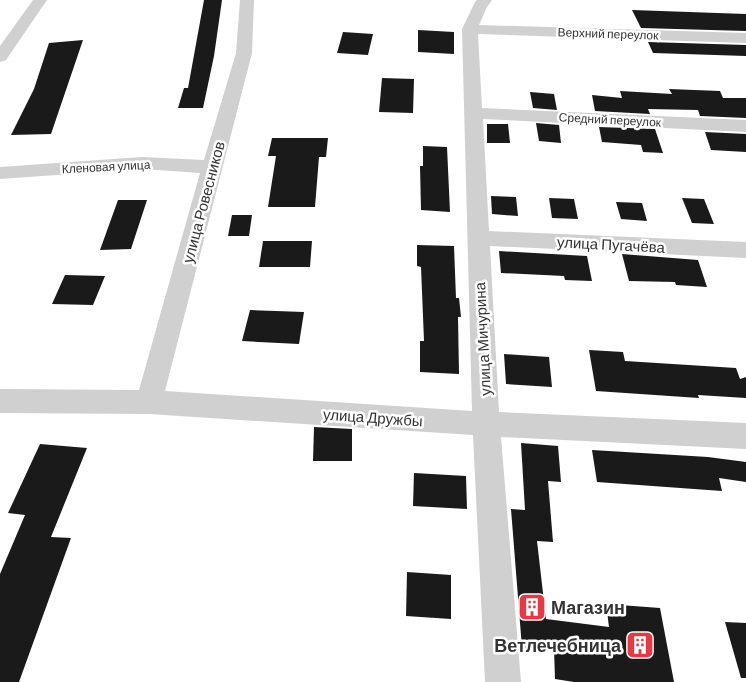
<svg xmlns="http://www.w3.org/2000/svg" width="746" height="682" viewBox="0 0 746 682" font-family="Barlow,sans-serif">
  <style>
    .building { fill: #1a1a1a }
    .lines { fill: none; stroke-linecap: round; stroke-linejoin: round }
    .minor { fill: #d0d0d0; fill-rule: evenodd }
    .labels { text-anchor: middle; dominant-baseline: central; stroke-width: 5; stroke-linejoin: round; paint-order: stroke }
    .far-street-label { font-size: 12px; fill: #333; stroke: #fff }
    .street-label { font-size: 15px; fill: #333; stroke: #fff }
    .near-poi-label { font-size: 18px; font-weight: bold; fill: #333; stroke: #fff; text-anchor: start }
  </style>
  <rect width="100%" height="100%" fill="#fff"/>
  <path class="building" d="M204 0H222L214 56 203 108H178L184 88H188Z
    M632 10 746 14V31L641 28Z
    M418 30 454 32V54L418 52Z
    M343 32 373 34 368 55 337 53Z
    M83 40 51 134 11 135 34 89 49 43Z
    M648 42 746 45V56L653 53Z
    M382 78 414 79 413 113 379 112Z
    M669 89 720 91 723 98H746V118L700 116 698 110 648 109 650 114 595 111 592 95 622 98 620 91 672 94Z
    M530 92 554 94 557 110 533 108Z
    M536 123 559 125 561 143 539 141Z
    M487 124H508L510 143H487Z
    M599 127 655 129 663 153 643 152 641 145 602 142Z
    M705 132 746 134V152L711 150Z
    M272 138H328L326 157H319L315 207H268L276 156H268Z
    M423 146 447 147 450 212 421 210 420 166H423Z
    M491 196 516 197 518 216 492 214Z
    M549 198 574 199 578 219 552 218Z
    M682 198 704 199 714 224 692 223Z
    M118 200H147L131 249 100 250Z
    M616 202 642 203 647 221 621 219Z
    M232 215H252L249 236H228Z
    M263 241H312L310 267H259Z
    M417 245 454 246 456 298H459L461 317H458L459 374 420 372V341H424L421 267 417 266Z
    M499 251 587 256 592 281 565 280 564 276 501 273Z
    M622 254 698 260 707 287 676 285 675 282 629 281Z
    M65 275 105 276 93 305 52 304Z
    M250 310 304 312 299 344 242 341Z
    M589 350 623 352 625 361 736 368 740 379 746 377V398L698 395 699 398 596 391Z
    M504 354 549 357 552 387 506 384Z
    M314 427 352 429V461H313Z
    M521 443 558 446 561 482 548 481 553 542 537 541 546 619 609 627 606 604 660 608 674 682H574L555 679 554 649 522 648 511 509 525 510Z
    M40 444 87 448 51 537 71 538 19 682H0V574L25 515 8 513Z
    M592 450 708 457 746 462V482L719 478 722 491 597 482Z
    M414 473 466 476 467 509 413 506Z
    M407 572 451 575V619L406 616Z
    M725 622 746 623V678H741Z"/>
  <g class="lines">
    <path class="minor" d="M33 0H47L6 60 0 62V46Z
      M240 0H254L252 53 165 391 472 411 462 29 475 2 477 0H492L487 7 479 25 746 33V43L478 34 482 108 746 120V132L483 119 489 231 746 242V258L490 246 499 412 746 423V449L501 437 521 682H485L473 435 149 414 0 413V389L139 390 200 173 142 169 0 179V167L142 157 204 160 236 53Z"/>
  </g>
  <defs>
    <symbol id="building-square" viewBox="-11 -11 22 22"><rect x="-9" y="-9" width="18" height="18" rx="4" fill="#e63946" stroke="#fff"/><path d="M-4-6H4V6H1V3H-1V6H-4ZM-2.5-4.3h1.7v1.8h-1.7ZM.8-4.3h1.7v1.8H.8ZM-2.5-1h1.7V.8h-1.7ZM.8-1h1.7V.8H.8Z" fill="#fff"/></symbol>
  </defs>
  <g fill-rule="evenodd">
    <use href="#building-square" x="516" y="591" width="32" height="32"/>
    <use href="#building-square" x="624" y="629" width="32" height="32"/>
  </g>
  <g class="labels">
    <g class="far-street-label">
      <text transform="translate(608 33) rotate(2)">Верхний переулок</text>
      <text transform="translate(610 119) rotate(3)">Средний переулок</text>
      <text transform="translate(106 166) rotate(-3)">Кленовая улица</text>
    </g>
    <g class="street-label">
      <text transform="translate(203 202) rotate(-75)">улица Ровесников</text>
      <text transform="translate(611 244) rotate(3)">улица Пугачёва</text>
      <text transform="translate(482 339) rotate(-93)">улица Мичурина</text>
      <text transform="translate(373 417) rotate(4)">улица Дружбы</text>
    </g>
    <g class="near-poi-label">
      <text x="551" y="607">Магазин</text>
      <text x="621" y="645" text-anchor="end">Ветлечебница</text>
    </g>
  </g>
</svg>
